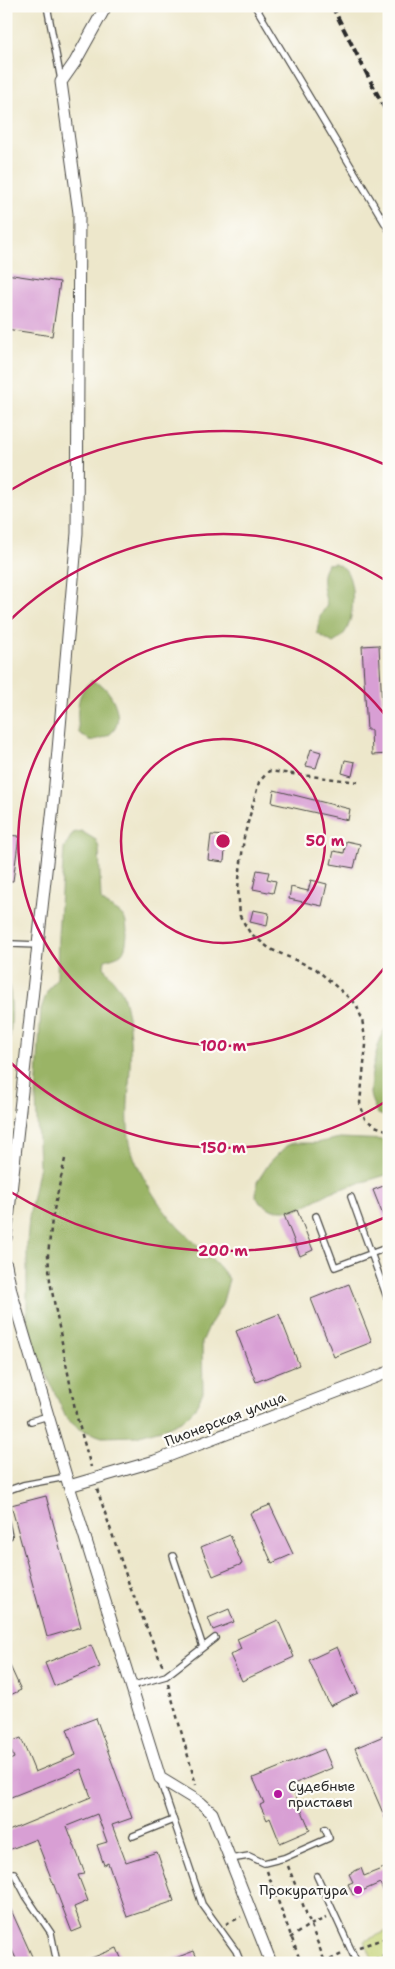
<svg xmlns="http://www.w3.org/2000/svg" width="395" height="1969" viewBox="0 0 395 1969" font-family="'Shantell Sans',sans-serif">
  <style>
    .green { fill: #c3d274; stroke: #777e50 }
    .forest { fill: #9ab466; stroke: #627048 }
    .building { fill: #d89fd4 }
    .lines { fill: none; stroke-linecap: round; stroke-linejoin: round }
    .lane-casing { stroke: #484743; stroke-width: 8 }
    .street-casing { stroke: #484743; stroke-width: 13 }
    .path { stroke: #484743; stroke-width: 2.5; stroke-dasharray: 4 4; stroke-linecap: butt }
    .lane { stroke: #fff; stroke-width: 5.5 }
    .street { stroke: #fff; stroke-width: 11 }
    .rail { stroke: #2b2b2b; stroke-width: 4; stroke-dasharray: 8 4; stroke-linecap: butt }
    .ring { fill: none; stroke: #c2185b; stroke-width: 2.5 }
    .poi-dot { fill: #b5179e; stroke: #fdfcf7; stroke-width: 2 }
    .labels { text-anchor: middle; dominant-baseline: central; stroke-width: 4.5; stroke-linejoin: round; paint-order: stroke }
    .street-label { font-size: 14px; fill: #2b2b2b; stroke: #fdfcf7 }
    .poi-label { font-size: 14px; fill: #2b2b2b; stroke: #fdfcf7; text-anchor: start }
    .centre { fill: #c2185b; stroke: #fdfcf7; stroke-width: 2.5 }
    .ring-label { font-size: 15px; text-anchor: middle; font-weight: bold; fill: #c2185b; stroke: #fdfcf7; stroke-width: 4.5; stroke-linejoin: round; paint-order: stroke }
  </style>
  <rect width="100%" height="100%" fill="#fdfcf7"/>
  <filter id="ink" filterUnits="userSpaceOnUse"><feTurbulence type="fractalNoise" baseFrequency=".02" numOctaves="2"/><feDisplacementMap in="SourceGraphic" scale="10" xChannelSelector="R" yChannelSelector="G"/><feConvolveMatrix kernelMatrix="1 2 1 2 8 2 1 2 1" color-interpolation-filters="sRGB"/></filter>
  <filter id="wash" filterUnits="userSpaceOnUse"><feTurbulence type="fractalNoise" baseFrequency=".0096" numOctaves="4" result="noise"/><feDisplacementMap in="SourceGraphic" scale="20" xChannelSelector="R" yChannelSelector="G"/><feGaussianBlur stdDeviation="1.12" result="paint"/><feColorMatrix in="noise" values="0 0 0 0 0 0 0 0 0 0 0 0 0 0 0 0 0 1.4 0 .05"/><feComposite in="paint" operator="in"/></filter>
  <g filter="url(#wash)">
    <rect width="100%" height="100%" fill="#ede7cb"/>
    <path class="green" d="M389 1930V1963H374L365 1941Z"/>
    <path class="forest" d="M335 563C338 565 343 567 345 569 356 583 355 624 342 636 340 639 336 641 333 643L317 633 320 616 327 605C324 591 319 577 327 564Z
      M92 681C95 682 100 684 103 686 115 697 125 723 110 734 105 738 97 739 91 741L79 733C77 715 75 691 92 681Z
      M81 831 96 840 99 848 101 900C107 907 118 910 123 916 129 923 128 949 121 954 116 957 110 958 105 960L104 967C109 976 120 986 123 995 130 1017 131 1045 130 1067 129 1096 124 1125 133 1154 141 1178 163 1212 181 1230 198 1246 216 1260 229 1279L222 1305 209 1326 202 1342 203 1392 195 1408 183 1420 168 1427 136 1436 102 1437 79 1429 66 1418 34 1346 27 1321V1243L29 1217 39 1165 36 1097 41 1009 47 992 57 978 58 935 64 848 73 833Z
      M6 974C14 999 12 1033 6 1058Z
      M389 1024V1118L378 1114C375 1107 370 1100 370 1092 370 1077 378 1034 389 1024Z
      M340 1138 389 1140V1174L331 1192 297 1210H273L260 1203 256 1196 257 1182 270 1162 286 1146 293 1143H316Z"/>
    <g id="blocks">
      <path class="building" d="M6 274 60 282 52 336 6 329Z
        M379 645 382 707H389V754L372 755 371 730H367L362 646Z
        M311 749 321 752 316 768 306 766Z
        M345 760 355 762 352 776 342 773Z
        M274 790 350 809 348 820 272 803Z
        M6 835 19 836 13 881H6Z
        M211 835 226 836 224 862 208 860Z
        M346 841 360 844 354 868 331 864 334 851 344 853Z
        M257 870 269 872 267 879 276 881 273 893 253 889Z
        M311 880 327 884 322 906 289 899 291 887 308 891Z
        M253 910 269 913 267 926 250 922Z
        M386 1185 389 1192 388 1228 373 1190Z
        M297 1210 313 1250 300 1256 284 1215Z
        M349 1284 372 1342 334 1357 311 1299Z
        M279 1314 299 1365 256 1382 236 1331Z
        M46 1496 81 1627 47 1637 11 1505Z
        M270 1505 293 1554 272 1563 250 1513Z
        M230 1535 242 1564 213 1576 201 1547Z
        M229 1609 234 1622 213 1630 208 1618Z
        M278 1620 294 1657 242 1681 230 1655 241 1649 237 1639Z
        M91 1645 100 1667 54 1686 45 1663Z
        M337 1647 358 1693 330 1706 309 1660Z
        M6 1657 21 1690 6 1697Z
        M96 1718 132 1818 112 1825 126 1862 157 1852 174 1901 127 1917 108 1863 104 1865 97 1845 107 1842 97 1814 67 1826 85 1874 78 1875 88 1901 74 1907 82 1928 72 1932 36 1839 6 1851V1832L91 1797 81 1769 6 1799V1762L14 1758 8 1743 21 1738 35 1772 76 1755 67 1729Z
        M386 1735 389 1741V1827L355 1748Z
        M324 1749 332 1768 291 1785 310 1830 280 1843 270 1818 267 1820 260 1805 264 1803 253 1778Z
        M389 1866V1904L380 1883 353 1895 348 1884 353 1882 349 1874 361 1868 364 1876Z
        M6 1899 35 1963H18L6 1937Z
        M117 1948 123 1963H81V1962Z
        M194 1951 199 1963H165V1962Z"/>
    </g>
  </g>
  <g filter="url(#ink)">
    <use href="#blocks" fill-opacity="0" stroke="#484743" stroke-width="1"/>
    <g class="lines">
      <defs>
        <path id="lane" d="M47 6 61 80
          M255 6 389 230
          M387 625H389
          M12 944 38 945
          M351 1197 389 1303
          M316 1216 335 1267 389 1247
          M31 1421 48 1416
          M6 1491 23 1485 66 1477
          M6 1522 9 1536
          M173 1556 203 1647
          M131 1686 166 1676 215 1638
          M160 1780 202 1904 236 1951 241 1963
          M133 1836 173 1820
          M230 1859 249 1856 264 1863 284 1858 329 1838 325 1829
          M6 1873H14L26 1896 51 1933 57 1963
          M317 1876 357 1963"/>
        <path id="street" d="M6 1238 53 807 77 533 79 213 61 82 75 62 106 6
          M6 1265 11 1291 69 1486 160 1778 201 1803 212 1813 271 1963
          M69 1486 155 1461 389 1372"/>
      </defs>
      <use href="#lane" class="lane-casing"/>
      <use href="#street" class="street-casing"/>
      <path class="path" d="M358 782 269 771 259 782 244 837 238 888 240 916 250 933 270 949 316 969 356 1004 362 1019 366 1045 360 1103 365 1119 375 1126 389 1131
        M65 1159 52 1219 48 1255 50 1281 76 1414 91 1467
        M97 1489 130 1587 163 1667
        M168 1684 196 1785
        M288 1866 325 1962
        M267 1871 301 1963
        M226 1924 241 1917
        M290 1938 306 1927 326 1918
        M359 1947 389 1937
        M323 1963 342 1954
        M367 1963 389 1953"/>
      <use href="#lane" class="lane"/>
      <use href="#street" class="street"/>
      <path class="rail" d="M332 6 389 117"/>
    </g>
  </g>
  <g class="ring">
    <circle cx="223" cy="841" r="102"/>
    <path d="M388 963A205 205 0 1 1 388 719"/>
    <path d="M388 1100A307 307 0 0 1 8 1060M8 622A307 307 0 0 1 388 582"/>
    <path d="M386 1217A410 410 0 0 1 9 1191M9 491A410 410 0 0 1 386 465"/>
  </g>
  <g class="poi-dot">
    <circle cx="278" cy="1794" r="5"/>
    <circle cx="358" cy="1890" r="5"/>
  </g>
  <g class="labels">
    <g class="street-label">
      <text transform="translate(225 1419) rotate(-21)">Пионерская улица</text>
    </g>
    <g class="poi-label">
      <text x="288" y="1786">Судебные<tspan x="288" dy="16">приставы</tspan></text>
      <text x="348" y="1890" text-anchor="end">Прокуратура</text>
    </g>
  </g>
  <circle cx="223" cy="841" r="8" class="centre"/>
  <g class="ring-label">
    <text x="325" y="846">50 m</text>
    <text x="223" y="1051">100 m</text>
    <text x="223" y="1153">150 m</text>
    <text x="223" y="1256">200 m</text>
  </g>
  <rect width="395" height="1969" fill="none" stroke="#fdfcf7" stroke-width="25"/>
</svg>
